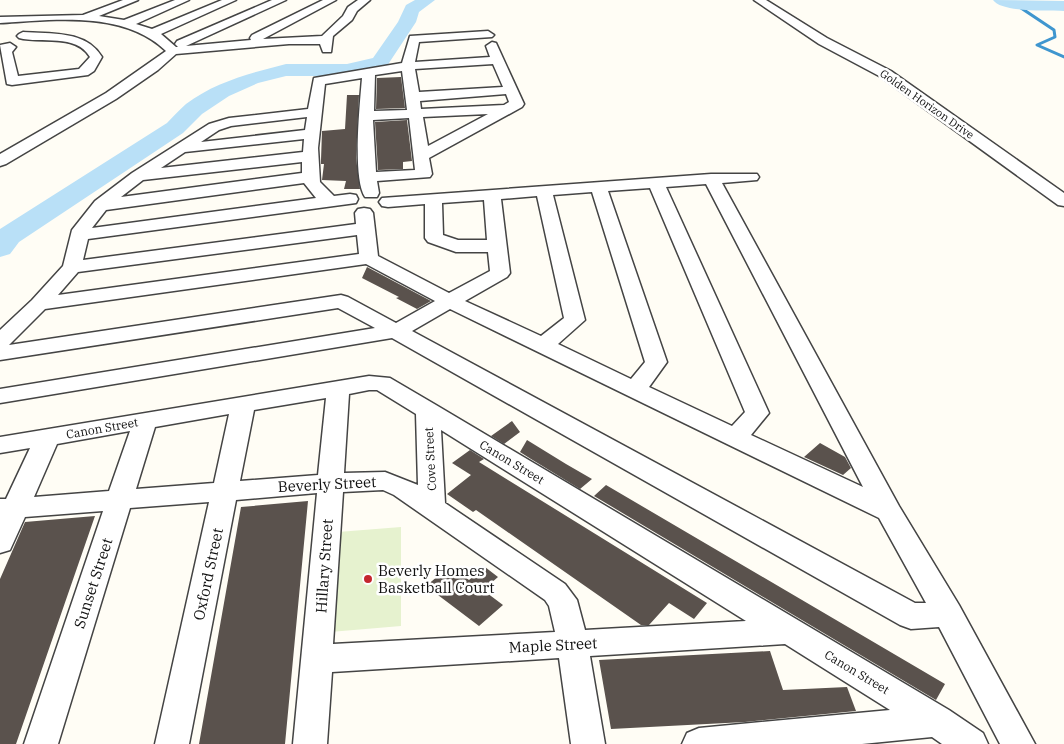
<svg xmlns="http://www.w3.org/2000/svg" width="1064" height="744" viewBox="0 0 1064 744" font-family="'IBM Plex Serif',serif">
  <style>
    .pitch { fill: #e6f2cf }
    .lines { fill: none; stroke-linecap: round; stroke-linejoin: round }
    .stream { stroke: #3f96cf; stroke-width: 3 }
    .river { fill: #b9e0f7; fill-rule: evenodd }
    .building { fill: #5a524d }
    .minor-casing { stroke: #444; stroke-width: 3 }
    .minor { fill: #fff; fill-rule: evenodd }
    .poi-dot { fill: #c4262e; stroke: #fff; stroke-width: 2 }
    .labels { text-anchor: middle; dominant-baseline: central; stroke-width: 5; stroke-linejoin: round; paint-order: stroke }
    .far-street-label { font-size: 11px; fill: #111; stroke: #fff }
    .street-label { font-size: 12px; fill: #111; stroke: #fff }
    .near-street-label { font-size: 15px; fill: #111; stroke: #fff }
    .near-poi-label { font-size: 15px; fill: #111; stroke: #fff; text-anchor: start }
  </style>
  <rect width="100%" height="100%" fill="#fffdf5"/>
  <path class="pitch" d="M401 527V626L330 632 338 532Z"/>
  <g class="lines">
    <path class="stream" d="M1015 4 1054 30 1055 37 1037 45 1064 57"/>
    <path class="river" d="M415 0H435L419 12 416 22 387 66 347 76H286L258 83 229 96 202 114 183 133 19 242 10 254 0 257V229L167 123C173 117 179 110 186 104 215 82 251 73 286 64H347L373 58 398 22 406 5Z
      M993 0 1064 1V11C1049 10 1002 13 993 0Z"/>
  </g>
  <path class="building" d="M401 77 405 108 376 109 377 78Z
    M347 95H359L356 158 360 189H344L346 181 322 180 324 164H321V160L322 131 345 129Z
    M407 120 412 161 403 162V169L378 170 375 122Z
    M367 267 431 301 417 309 396 298 399 297 362 278Z
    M512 421 520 432 504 444 491 436Z
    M527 440 566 464 592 479 580 489 531 459 520 452Z
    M820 443 845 457 851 468 843 475 804 457Z
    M470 450 484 459 479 462 707 603 694 619 669 603 649 625H641L476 510 473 512 447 494 471 475 452 463Z
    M606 485 945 684 936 700 594 496Z
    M308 501 285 744H199L241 507Z
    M95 516 16 744H0V579L25 522Z
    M450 566 469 580 485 567 498 577 483 590 503 605 479 626 426 586Z
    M770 651 783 690 847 687 856 711 745 722 611 729 599 660Z"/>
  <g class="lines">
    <defs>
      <path id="minor" d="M123 0H138L99 16 124 20 175 0H189L136 24 152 29 222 0H236L161 34 176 47H178L175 44 177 41 272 0H286L186 46 251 40 250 38 252 35 323 0H336L263 39 322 36 343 16 348 7 358 0H370L357 11 352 20 333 36 331 52H323L320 44H289L176 54 158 70 116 99 6 164 0 166V154L106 93 166 51C124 10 53 20 0 23V17L83 15Z
        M754 0H766L827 38 891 71 1064 193V206L1058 205 881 77 819 44Z
        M488 31 494 35 492 37 419 42 415 62 490 57 486 46 492 42 496 43 524 104 522 107 429 158 432 174 430 177 377 181 379 193 377 197H365C352 178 360 103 362 78L325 84 318 148 320 182 334 196 350 194 356 195 358 199 356 203 88 239 83 260 356 224 355 213 358 209 364 208 370 209 373 213 378 256 449 293 490 271 488 252H456L428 242 425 238V204L388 207 382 206 379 202 382 198 711 174H757L759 177 757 180 722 183 899 506 959 605 1035 744H1000L939 627 911 629 900 625 392 338 0 403V389L375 328 338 308 0 360V330L32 300 63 266 72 230 95 201 132 173 209 124 229 118 308 109 314 78 402 63 410 36ZM493 64 503 87 419 92 415 69ZM402 71 407 110 374 111 375 75ZM506 94 509 102 504 105 421 109 420 101ZM488 114 428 146 423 117ZM307 117 305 130 201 142 219 130 231 126ZM409 118 415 170 376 172 373 120ZM304 139 303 152 161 168 185 152ZM302 162V173L121 197 143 180ZM304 183 316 198 92 228 106 210ZM706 184 863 487 751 435 769 413 666 187ZM650 188 745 412 732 426 649 387 667 362 608 191ZM592 192 645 362 631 379 558 344 585 320 553 195ZM537 196 564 318 541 336 465 301 507 277 510 273 501 199ZM484 200 487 240H458L443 235 442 203ZM357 235 359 254 58 295 78 272ZM366 264 435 301 396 323 348 297 341 295 9 345 45 309ZM450 309 879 518 926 603H915L412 331Z
        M23 32C51 34 86 30 102 57L94 71 88 75 12 85 7 84 0 45 10 43 16 47 12 52 18 76 79 69 90 57C76 33 41 44 19 38L17 36 19 34Z
        M369 376 390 378 436 405 949 710 983 733 988 744H942L932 737 862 744H682L687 733 699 728 890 710 785 644 590 656 605 744H571L559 658 332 672 327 744H293L317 493 236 500 189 744H155L209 502 130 508 58 744H24L103 511 25 517 10 550 0 553V499H6L30 448 0 453V437ZM369 390H377L416 414 418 485 385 472 344 473 349 394ZM326 398 318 475 240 481 254 410ZM229 414 214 483 136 489 155 427ZM441 430 746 621 585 630 577 600 565 584 445 503ZM130 431 109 491 34 497 57 444ZM383 490 394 495 545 600 549 606 555 632 333 644 343 492Z"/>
    </defs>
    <use href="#minor" class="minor-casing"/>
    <use href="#minor" class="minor"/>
  </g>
  <circle class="poi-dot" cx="368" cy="579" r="5"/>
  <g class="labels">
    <g class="far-street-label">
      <text transform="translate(927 104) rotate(35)">Golden Horizon Drive</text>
    </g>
    <g class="street-label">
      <text transform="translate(102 428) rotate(-10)">Canon Street</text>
      <text transform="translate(430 459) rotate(-93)">Cove Street</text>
      <text transform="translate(512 462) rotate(31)">Canon Street</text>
      <text transform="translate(857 672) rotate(31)">Canon Street</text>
    </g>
    <g class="near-street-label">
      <text transform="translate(327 484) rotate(-3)">Beverly Street</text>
      <text transform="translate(324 566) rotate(-86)">Hillary Street</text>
      <text transform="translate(208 574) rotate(-78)">Oxford Street</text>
      <text transform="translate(93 583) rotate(-72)">Sunset Street</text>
      <text transform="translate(553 645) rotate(-3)">Maple Street</text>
    </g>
    <g class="near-poi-label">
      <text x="378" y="570">Beverly Homes<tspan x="378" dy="17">Basketball Court</tspan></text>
    </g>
  </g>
</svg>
